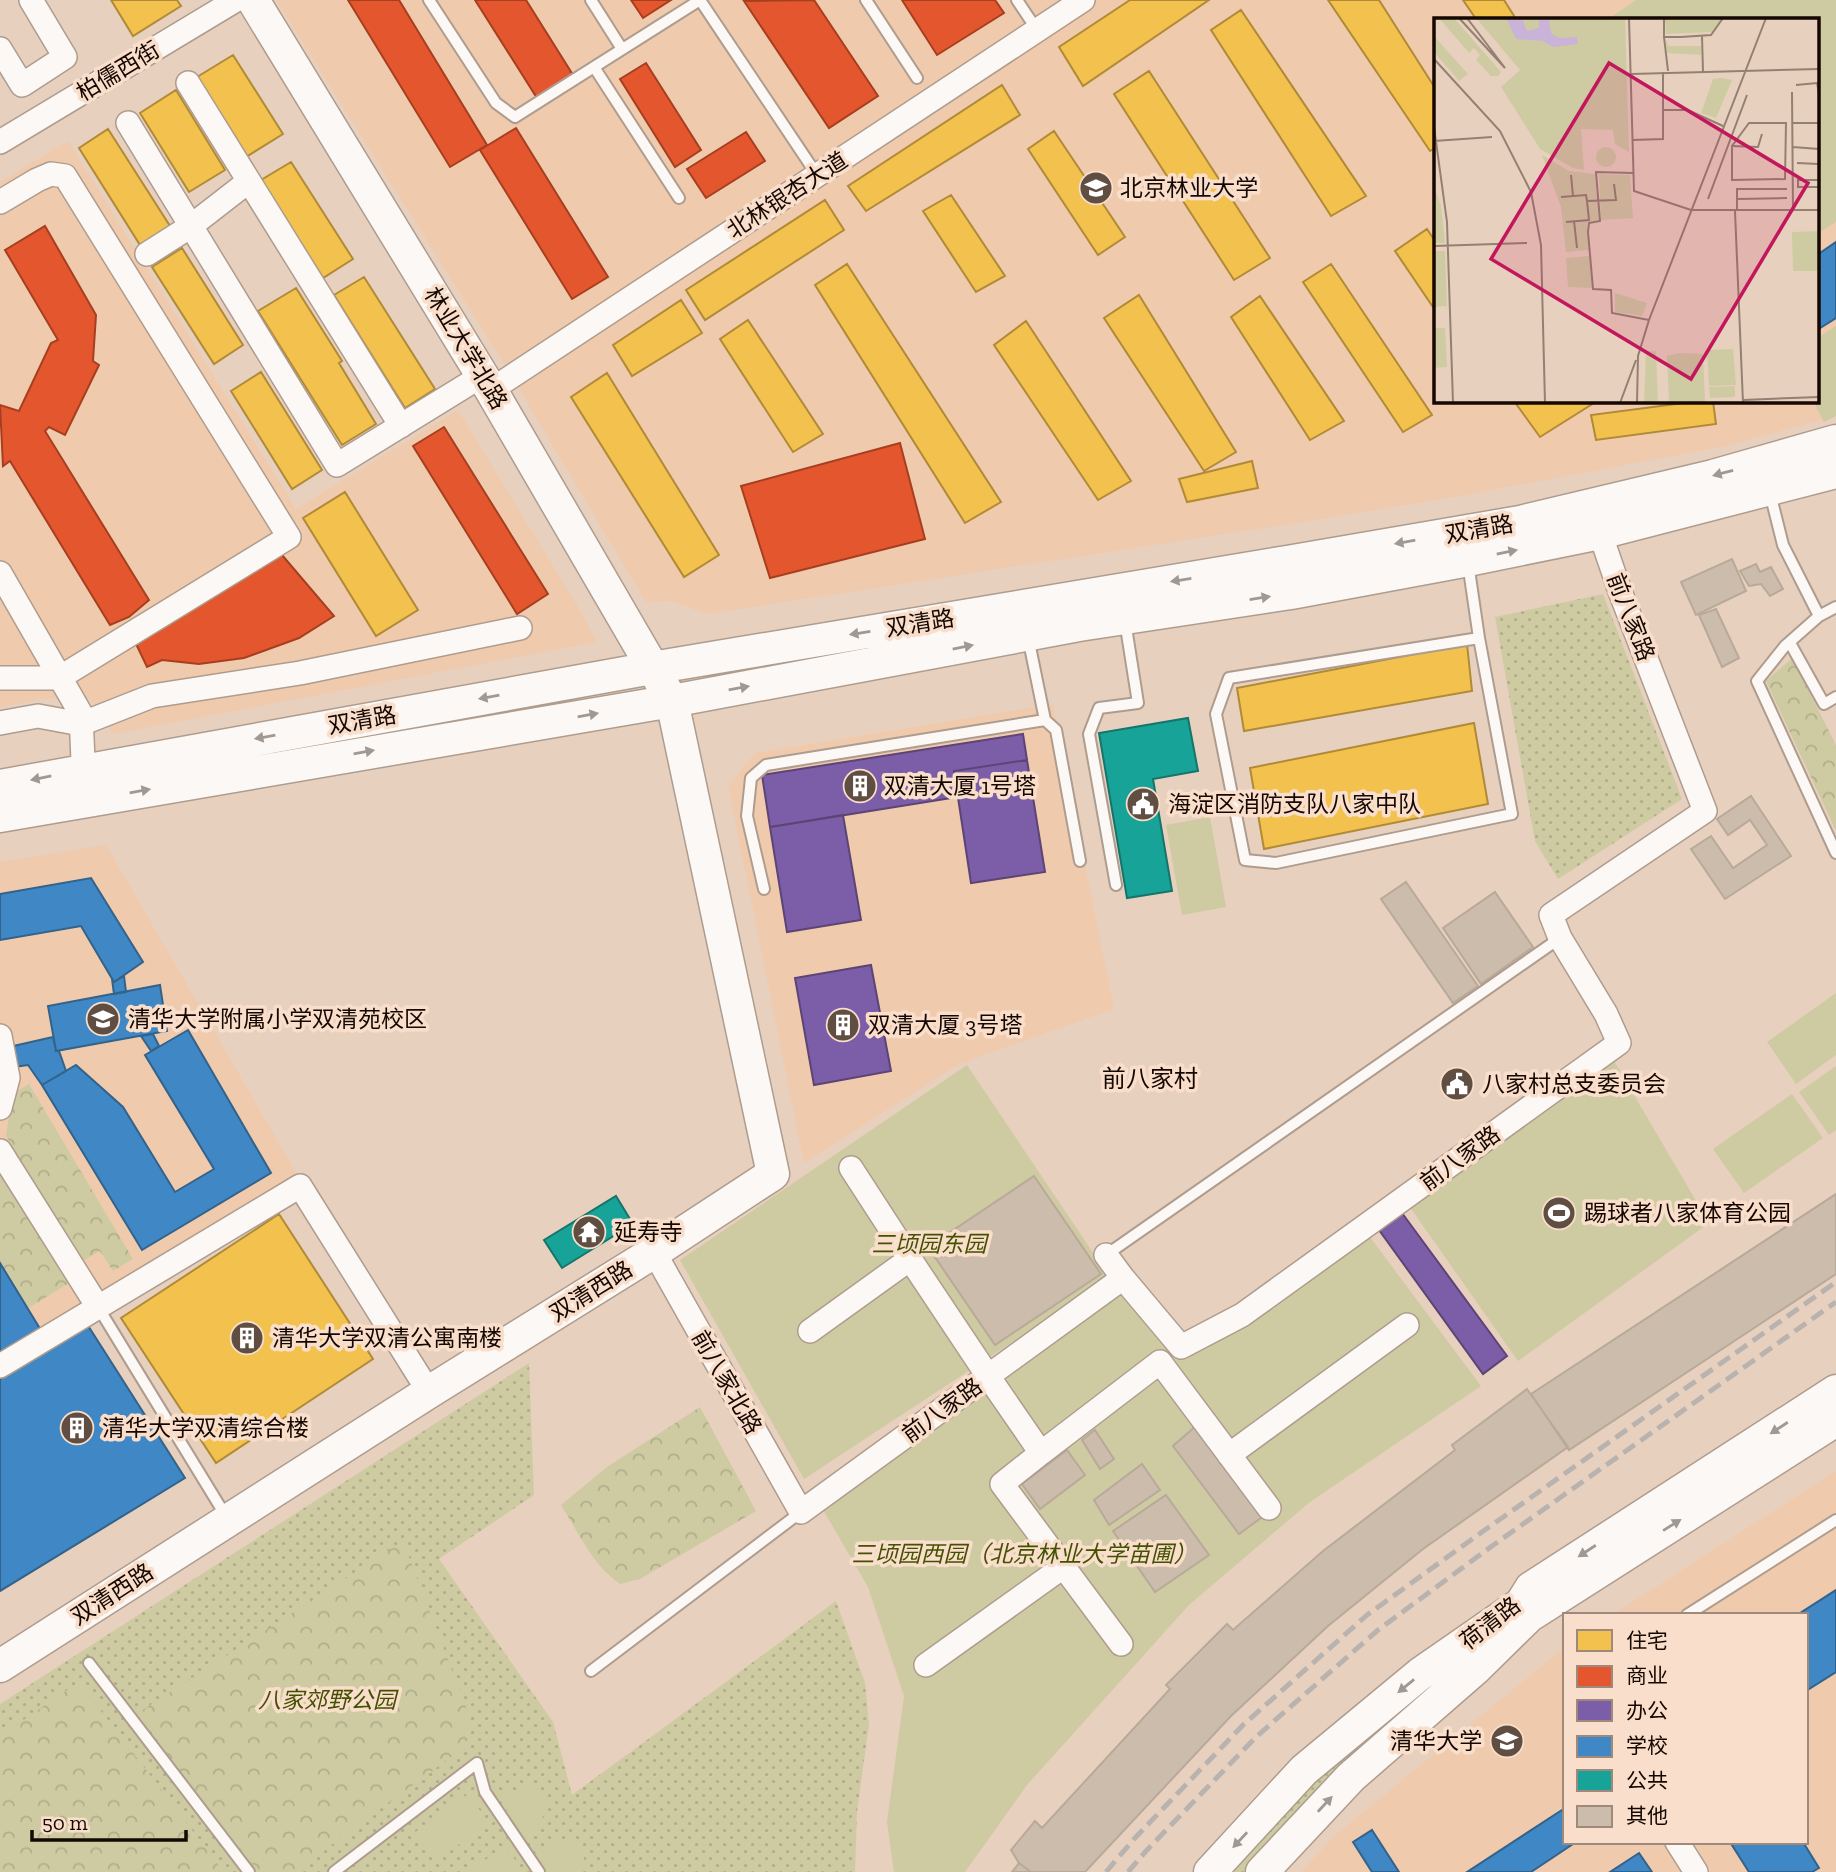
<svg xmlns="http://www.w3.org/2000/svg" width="1836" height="1872" viewBox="0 0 1836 1872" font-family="'Zilla Slab','Noto Sans SC',serif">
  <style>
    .built { fill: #f0caac; fill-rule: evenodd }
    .grass { fill: url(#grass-dots) }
    .forest { fill: url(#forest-crowns) }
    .garden { fill: #cecba2 }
    .homes { fill: #f2c14e; stroke: #b08a37; stroke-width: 2 }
    .shops { fill: #e4572e; stroke: #a63f20; stroke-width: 2 }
    .offices { fill: #7b5ea7; stroke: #5d4475; stroke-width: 2 }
    .schools { fill: #3f88c5; stroke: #33628a; stroke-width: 2 }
    .public { fill: #17a398; stroke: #17746b; stroke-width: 2 }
    .building { fill: #ccbcac; stroke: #b9a999; stroke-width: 2 }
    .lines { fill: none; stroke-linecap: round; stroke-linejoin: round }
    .lane-casing { stroke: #ae9c8e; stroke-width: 14 }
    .street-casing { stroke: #ae9c8e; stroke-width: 26 }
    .secondary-casing { stroke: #ae9c8e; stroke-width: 35 }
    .lane { stroke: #fcf8f5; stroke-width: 10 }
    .street { stroke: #fcf8f5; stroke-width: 23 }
    .secondary { stroke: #fcf8f5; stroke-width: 32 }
    .rail { stroke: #b9b3af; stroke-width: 5; stroke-dasharray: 14 7; stroke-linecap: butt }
    .oneway { fill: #a09893 }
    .labels { text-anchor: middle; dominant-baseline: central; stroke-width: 7; stroke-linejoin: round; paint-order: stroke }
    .street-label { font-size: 23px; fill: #160801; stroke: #f9dfcb }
    .poi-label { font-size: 23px; fill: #160801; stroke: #f9dfcb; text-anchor: start }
    .park-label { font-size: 23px; font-style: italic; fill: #445102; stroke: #f9dfcb }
    .neighbourhood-label { font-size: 24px; fill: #160801; stroke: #f9dfcb }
    .inset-road { fill: none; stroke: #948072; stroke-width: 2 }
    .view { fill: #c2185b; fill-opacity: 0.15; stroke: #c2185b; stroke-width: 3.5 }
    .inset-edge { fill: none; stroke: #160801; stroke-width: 3.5 }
  </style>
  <defs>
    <pattern id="grass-dots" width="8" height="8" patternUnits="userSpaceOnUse" patternTransform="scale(1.75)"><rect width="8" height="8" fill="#cecba2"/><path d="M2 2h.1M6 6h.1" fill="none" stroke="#b0ad8a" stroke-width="1.8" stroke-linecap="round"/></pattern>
    <pattern id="forest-crowns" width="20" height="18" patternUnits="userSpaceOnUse" patternTransform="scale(1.75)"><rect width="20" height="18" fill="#cecba2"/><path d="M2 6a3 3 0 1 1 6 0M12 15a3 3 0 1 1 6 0" fill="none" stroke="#b0ad8a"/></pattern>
  </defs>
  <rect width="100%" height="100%" fill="#e8d0be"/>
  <path class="built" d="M276 0H1836V416L1726 446 1465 495 1296 523 707 614 672 601 646 602 500 357ZM1435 19H1817V401H1435Z
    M68 141 296 509 458 410 575 602 597 642 113 734 92 700 68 695 0 707V182Z
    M1053 704 1114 1009 959 1064 804 1163 728 786 755 753Z
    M106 845 298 1176 0 1365V862Z
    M1836 1471V1872H1301L1334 1836 1565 1647V1842H1806V1615H1612Z"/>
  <path class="grass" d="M1603 594 1682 799 1558 879 1535 841 1495 617Z
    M529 1363 534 1495 439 1559 553 1722 572 1795 836 1601 865 1683 869 1724 857 1812 855 1872H0V1704Z
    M1450 1670 1255 1872H1224L1324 1765Z"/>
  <path class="forest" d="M1792 658 1836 745V831L1766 681Z
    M29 1084 133 1259 113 1271 100 1251 81 1262 6 1136 12 1094Z
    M0 1165 74 1280 27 1309 0 1263Z
    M700 1407 756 1511 640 1579 620 1584C592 1565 579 1533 561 1505L607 1467Z
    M403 1541 471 1720 463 1748 295 1872H252L138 1713Z
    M79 1682 224 1872H0V1736Z"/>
  <path class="garden" d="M1636 0H1836V222L1817 234V19H1612L1611 17Z
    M1836 326V416L1824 422 1813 401H1817V338Z
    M1210 817 1226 907 1182 915 1166 825Z
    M1836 993V1055L1796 1084 1767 1042Z
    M1613 1059 1709 1223 1518 1361 1407 1203Z
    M967 1065 1110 1278 804 1479 680 1260Z
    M1836 1066V1130L1829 1135 1799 1092Z
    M1792 1094 1823 1138 1744 1193 1713 1149Z
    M1367 1233 1481 1386 1310 1502 1189 1605 1027 1785 965 1872H894L887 1822 904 1696 868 1587 822 1508 1124 1287 1184 1361Z
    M533 1785 543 1793 549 1808 527 1839 498 1797Z
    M468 1794 489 1823 435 1862 414 1833Z
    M569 1838 579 1847 585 1861 577 1872H549L534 1850Z
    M505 1846 524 1872H468Z"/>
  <path class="homes" d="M111 0H177L181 6 133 36Z
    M1130 0H1209L1083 86 1059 47Z
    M1328 0H1379L1435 88V148L1430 151Z
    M1463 0H1504L1516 19H1476Z
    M1241 10 1366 196 1331 216 1211 30Z
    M233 55 283 134 246 157 197 77Z
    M1149 71 1270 258 1234 280 1114 94Z
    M1002 85 1020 115 866 211 848 186Z
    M176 90 225 170 189 192 140 113Z
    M108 129 170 226 140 245 79 148Z
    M1054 131 1125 237 1098 255 1028 149Z
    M291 162 353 259 323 278 261 180Z
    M951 195 1005 276 976 292 923 211Z
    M825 200 844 230 705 320 686 290Z
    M1427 229 1435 241V310L1395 251Z
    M182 248 243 345 214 364 152 267Z
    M847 264 1001 502 965 523 815 285Z
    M1331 264 1432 415 1403 432 1303 282Z
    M364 277 435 389 405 408 334 295Z
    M296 288 342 361 339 363 376 424 342 445 258 311Z
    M1139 295 1236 452 1204 471 1104 318Z
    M1260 296 1344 421 1310 440 1231 317Z
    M681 300 702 333 632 376 613 345Z
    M748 320 823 434 793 452 720 339Z
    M1026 321 1131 481 1098 500 994 345Z
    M261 372 322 470 292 489 231 391Z
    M607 373 719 555 684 577 571 397Z
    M1514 401H1593L1594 403 1540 437Z
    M1699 401H1713L1716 424 1596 440 1591 415Z
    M1252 461 1258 488 1187 502 1179 479Z
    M345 492 418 610 376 636 303 518Z
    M1467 644 1472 691 1244 731 1237 688Z
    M1474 723 1488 804 1264 849 1250 768Z
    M279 1214 373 1359 216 1463 121 1318Z"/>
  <path class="shops" d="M348 0H399L487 145 450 167Z
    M475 0H526L573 75 537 98Z
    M631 0H671L643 18Z
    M814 0 878 96 829 128 744 1Z
    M902 0H995L1004 13 937 55Z
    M646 63 701 150 675 167 620 79Z
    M516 128 608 277 572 299 480 150Z
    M746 132 765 161 706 198 687 169Z
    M45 226 96 315 93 361 99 365 65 435 49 427 45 431 149 600 129 617 110 625 10 461 3 466 0 405 19 411 51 343 58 340 5 250Z
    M444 427 548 594 517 614 413 446Z
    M900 443 925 539 770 578 741 486Z
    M282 555 334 616 299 638 244 658 199 664 162 660 147 667 136 644Z"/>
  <path class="offices" d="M1023 734 1027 760 954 771 958 797 770 827 762 775Z
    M1027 760 1045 872 971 883 954 771Z
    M843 815 861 920 787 932 770 827Z
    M871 965 891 1071 814 1085 795 978Z
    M1402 1213 1507 1356 1483 1374 1379 1230Z"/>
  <path class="schools" d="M1836 242V318L1817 330V255Z
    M91 878 143 962 114 982 81 926 0 940V894Z
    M124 976 126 992 114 994 112 979 114 982Z
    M160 985 167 1031 56 1051 48 1006Z
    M188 1030 271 1173 142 1250 42 1085 76 1065 123 1107 175 1192 214 1169 145 1055Z
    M153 1034 159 1046 151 1051 141 1036Z
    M53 1037 56 1051H59L66 1071 42 1085 28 1065 0 1069V1049Z
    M0 1263 42 1332 0 1359Z
    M87 1324 185 1478 0 1591V1379Z
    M1836 1590V1672L1806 1691V1615H1797Z
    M1565 1808V1842H1576L1531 1872H1467Z
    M1372 1830 1399 1872H1372L1353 1842Z
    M1730 1842H1803L1819 1868 1812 1872H1749Z
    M1639 1853 1652 1872H1610Z"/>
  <path class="public" d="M1188 718 1198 771 1153 779 1172 891 1127 898 1099 733Z
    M616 1196 633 1224 562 1268 544 1240Z"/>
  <path class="building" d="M1732 559 1746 591 1696 615 1681 582Z
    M1756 564 1760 572 1771 567 1783 589 1770 596 1761 584 1749 586 1740 571Z
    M1716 609 1739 658 1722 667 1699 615Z
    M1751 796 1791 856 1725 899 1691 849 1711 836 1733 868 1767 845 1750 820 1728 835 1717 819Z
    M1406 882 1478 986 1453 1003 1381 899Z
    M1495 892 1533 947 1481 984 1443 928Z
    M1034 1176 1101 1274 995 1345 928 1247Z
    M1836 1194V1274L1569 1450 1531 1394Z
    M1527 1389 1568 1447 1423 1549 1328 1626 1231 1716 1085 1872H1031L1019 1863 1011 1850 1035 1821 1042 1828 1170 1689 1166 1685 1227 1624 1233 1630 1323 1551 1455 1450 1452 1445Z
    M1197 1425 1265 1515 1239 1534 1173 1446Z
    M1095 1430 1114 1459 1100 1469 1082 1440Z
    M1067 1450 1085 1475 1040 1509 1022 1484Z
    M1142 1464 1160 1490 1109 1525 1094 1500Z
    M1166 1495 1209 1555 1155 1592 1113 1531Z
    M1019 1863 1031 1872H1012Z"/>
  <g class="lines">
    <defs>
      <path id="lane" d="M429 0 496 103 515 117 700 0
        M591 0 622 49
        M700 0 817 175
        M866 0 917 78
        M1017 0 1037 30
        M594 67 679 198
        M1770 493 1783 545 1819 616 1785 646 1757 681 1836 853
        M1468 563 1479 638 1229 678 1216 714 1245 860 1276 863 1512 814 1479 638
        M1819 616 1836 607
        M1028 637 1045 720 1056 730 1080 861
        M1790 643 1824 704 1836 697
        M1116 885 1089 734 1099 708 1138 703 1125 621
        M764 889 747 816 751 778 766 765 1045 720
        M1106 1255 1560 938
        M98 1307 227 1518
        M1687 1615 1836 1520
        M89 1663 249 1872
        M591 1671 801 1512
        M334 1872 477 1763 485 1792 539 1872"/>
      <path id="street" d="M0 49 22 85 65 57 31 0
        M188 83 401 426
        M128 123 337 465 483 375
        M0 142 236 0
        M0 202 37 180 51 174 65 176 289 537 59 678H0
        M147 254 191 226 249 181
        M491 390 1083 0
        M0 573 81 714 84 784
        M0 723 38 716 81 724 152 696 300 673 520 628
        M0 1036 8 1078 0 1108
        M0 1151 98 1307
        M851 1168 910 1259
        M654 1252 801 1512 1123 1278 1181 1347 1242 1315 1619 1043 1606 1014 1560 938 1551 915 1705 811 1621 594 1600 533
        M1106 1255 1123 1278
        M810 1331 910 1259 988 1376 1041 1453 1160 1362 1269 1508
        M0 1366 300 1186 429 1392
        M1041 1453 1002 1484 1121 1644
        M1229 1455 1407 1325
        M926 1665 1063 1567
        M1677 1842 1696 1872"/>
      <path id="secondary" d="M0 786 652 668 1287 562 1520 522 1713 476 1836 441
        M0 816 672 701 1079 625 1291 593 1458 562 1600 533 1836 472
        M0 1666 429 1392 654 1252 773 1174 672 701 491 390 253 0
        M1210 1872 1304 1770 1420 1674 1521 1604 1531 1588 1836 1391
        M1262 1872 1351 1777 1475 1669 1529 1616 1836 1420"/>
    </defs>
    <use href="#lane" class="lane-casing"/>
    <use href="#street" class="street-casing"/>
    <use href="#secondary" class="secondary-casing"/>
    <use href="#lane" class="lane"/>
    <use href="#street" class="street"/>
    <use href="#secondary" class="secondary"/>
    <path class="rail" d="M1106 1872 1134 1839 1243 1725 1367 1615 1482 1532 1836 1282
      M1128 1872 1146 1851 1256 1737 1378 1630 1492 1546 1836 1302"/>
  </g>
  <defs><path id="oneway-solid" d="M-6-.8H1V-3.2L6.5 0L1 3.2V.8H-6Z" transform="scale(1.75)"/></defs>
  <g class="oneway">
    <use href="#oneway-solid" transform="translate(1723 473) rotate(165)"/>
    <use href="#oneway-solid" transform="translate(1405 542) rotate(170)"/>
    <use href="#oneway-solid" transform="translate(1507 552) rotate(-12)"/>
    <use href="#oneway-solid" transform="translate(1181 580) rotate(171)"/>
    <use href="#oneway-solid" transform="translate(1260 598) rotate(-9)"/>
    <use href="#oneway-solid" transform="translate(860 633) rotate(171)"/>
    <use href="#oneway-solid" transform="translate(963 647) rotate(-11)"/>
    <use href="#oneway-solid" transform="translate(739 688) rotate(-10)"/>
    <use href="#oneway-solid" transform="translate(489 697) rotate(170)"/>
    <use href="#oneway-solid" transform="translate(588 715) rotate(-10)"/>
    <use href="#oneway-solid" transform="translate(265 737) rotate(170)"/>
    <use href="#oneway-solid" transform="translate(364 752) rotate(-10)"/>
    <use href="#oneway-solid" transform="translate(41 778) rotate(169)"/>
    <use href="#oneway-solid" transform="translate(140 791) rotate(-10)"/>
    <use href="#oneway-solid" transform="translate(1779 1428) rotate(147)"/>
    <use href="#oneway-solid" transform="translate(1672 1525) rotate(-32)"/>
    <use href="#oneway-solid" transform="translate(1587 1551) rotate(147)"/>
    <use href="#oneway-solid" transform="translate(1406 1686) rotate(141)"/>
    <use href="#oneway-solid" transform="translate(1325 1804) rotate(-47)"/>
    <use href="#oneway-solid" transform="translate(1240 1840) rotate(133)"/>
  </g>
  <defs>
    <symbol id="university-disc" viewBox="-11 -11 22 22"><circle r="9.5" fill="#604e43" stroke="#f9dfcb"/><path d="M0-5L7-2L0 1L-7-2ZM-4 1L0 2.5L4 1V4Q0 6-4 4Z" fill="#fff"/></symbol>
    <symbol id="building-disc" viewBox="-11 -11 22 22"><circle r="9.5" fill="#604e43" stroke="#f9dfcb"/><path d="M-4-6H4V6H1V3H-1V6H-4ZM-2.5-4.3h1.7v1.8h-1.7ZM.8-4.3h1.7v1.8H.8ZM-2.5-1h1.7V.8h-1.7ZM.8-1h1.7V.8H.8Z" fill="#fff"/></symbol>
    <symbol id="civic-disc" viewBox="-11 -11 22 22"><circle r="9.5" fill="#604e43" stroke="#f9dfcb"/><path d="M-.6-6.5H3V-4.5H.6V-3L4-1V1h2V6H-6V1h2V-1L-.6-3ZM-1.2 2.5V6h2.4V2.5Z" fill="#fff"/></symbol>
    <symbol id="school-disc" viewBox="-11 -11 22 22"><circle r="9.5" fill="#604e43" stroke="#f9dfcb"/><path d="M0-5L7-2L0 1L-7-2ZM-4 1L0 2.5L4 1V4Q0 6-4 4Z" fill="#fff"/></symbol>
    <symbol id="stadium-disc" viewBox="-11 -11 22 22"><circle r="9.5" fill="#604e43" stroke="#f9dfcb"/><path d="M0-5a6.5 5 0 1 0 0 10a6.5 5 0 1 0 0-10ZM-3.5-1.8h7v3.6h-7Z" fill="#fff"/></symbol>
    <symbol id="temple-disc" viewBox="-11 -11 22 22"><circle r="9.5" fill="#604e43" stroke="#f9dfcb"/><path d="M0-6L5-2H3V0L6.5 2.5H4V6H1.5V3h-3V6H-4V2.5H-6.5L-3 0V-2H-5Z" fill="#fff"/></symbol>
  </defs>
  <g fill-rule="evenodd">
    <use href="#university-disc" x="1077" y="169" width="38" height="38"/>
    <use href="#building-disc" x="841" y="767" width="38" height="38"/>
    <use href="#civic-disc" x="1124" y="785" width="38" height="38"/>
    <use href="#school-disc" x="84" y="1000" width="38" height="38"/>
    <use href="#building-disc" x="824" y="1006" width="38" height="38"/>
    <use href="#civic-disc" x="1438" y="1065" width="38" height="38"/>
    <use href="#stadium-disc" x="1540" y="1194" width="38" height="38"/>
    <use href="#temple-disc" x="570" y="1213" width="38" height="38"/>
    <use href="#building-disc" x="228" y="1319" width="38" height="38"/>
    <use href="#building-disc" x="58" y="1409" width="38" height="38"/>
    <use href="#university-disc" x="1488" y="1722" width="38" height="38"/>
  </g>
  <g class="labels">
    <g class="street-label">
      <text transform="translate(118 71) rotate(-31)">柏儒西街</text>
      <text transform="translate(787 195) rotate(-33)">北林银杏大道</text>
      <text transform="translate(466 348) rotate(59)">林业大学北路</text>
      <text transform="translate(1479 529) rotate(-10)">双清路</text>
      <text transform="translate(1631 617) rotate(69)">前八家路</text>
      <text transform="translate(920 623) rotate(-9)">双清路</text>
      <text transform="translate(362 720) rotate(-10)">双清路</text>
      <text transform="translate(1460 1158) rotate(-36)">前八家路</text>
      <text transform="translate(591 1291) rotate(-32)">双清西路</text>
      <text transform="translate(727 1382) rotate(60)">前八家北路</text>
      <text transform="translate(942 1410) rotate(-36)">前八家路</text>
      <text transform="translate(112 1594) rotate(-33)">双清西路</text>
      <text transform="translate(1490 1623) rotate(-38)">荷清路</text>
    </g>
    <g class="poi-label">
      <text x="1120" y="188">北京林业大学</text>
      <text x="884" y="786">双清大厦 1号塔</text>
      <text x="1168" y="804">海淀区消防支队八家中队</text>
      <text x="128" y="1019">清华大学附属小学双清苑校区</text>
      <text x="868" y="1025">双清大厦 3号塔</text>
      <text x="1482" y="1084">八家村总支委员会</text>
      <text x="1584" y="1213">踢球者八家体育公园</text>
      <text x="614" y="1232">延寿寺</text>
      <text x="272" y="1338">清华大学双清公寓南楼</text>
      <text x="102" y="1428">清华大学双清综合楼</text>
      <text x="1482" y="1741" text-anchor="end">清华大学</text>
    </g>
    <g class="park-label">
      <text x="929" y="1244">三顷园东园</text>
      <text x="1024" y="1554">三顷园西园（北京林业大学苗圃）</text>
      <text x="327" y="1700">八家郊野公园</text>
    </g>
    <g class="neighbourhood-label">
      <text x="1150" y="1078">前八家村</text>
    </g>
  </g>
  <g transform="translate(1434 18)">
    <rect width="385" height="385" fill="#e8d0be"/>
    <path d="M191 0 195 134 181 126 179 112 147 111 150 152 139 150 106 131 67 69 86 52 43 1ZM385 213V253H359L358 214ZM181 275 213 285 208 298 181 294Z" fill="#cecba2"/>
    <path d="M20 0 67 54 64 58H57L42 42 46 37 40 30 35 35 5 0ZM56 0 88 47 85 50 44 0ZM69 0 80 23 111 27 116 75 112 76 59 0ZM143 0 145 16 126 17 121 12 119 0ZM187 0 188 5 148 12 147 0ZM0 18 34 56 25 63 0 34ZM150 30 170 34 177 30 186 36 190 66 155 70ZM146 31 150 71 119 74 114 34ZM183 70 184 109 161 105 155 73ZM162 139a10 10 0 1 1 20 0a10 10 0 1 1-20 0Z" fill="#cecba2"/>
    <path d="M288 0 278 14 232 16 231 1ZM232 22 235 28H267V37L233 35ZM288 60 298 62 282 100 267 95 279 61ZM108 137 135 153 161 156 165 203 153 205 155 232 132 234 127 189ZM165 156 196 157 199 200 167 202ZM1 172 7 188 11 225H0ZM0 233H11L13 288 0 289ZM156 238 158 270 134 269 132 240ZM11 310 13 349 0 350V310ZM299 331 302 367 275 368 273 332ZM212 333H222L224 385H210ZM245 335 269 336 271 385H235L233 338ZM301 368V379L276 380 275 369Z" fill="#cecba2"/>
    <path d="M88 0 93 13 105 10V0H115L117 15 124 20 143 19 144 26 119 29 109 23 82 21 72 0Z" fill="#c9b3d9"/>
    <path class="inset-road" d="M25 0 71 50 33 0M195 0 200 173 257 192H385M230 0V19H247L277 17 289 0M268 18 269 54M230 19 234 53M0 41 66 113 97 174 107 227 111 385M197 56 385 51M362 67 383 65 385 75M358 74 359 192M229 92H254L289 108M315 105H352L351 161 298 162V128ZM359 105H385M0 109 13 204 19 385M198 122 229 121V54M0 123 58 119M297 128 324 129 328 116M359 129 385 131M363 145 385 146M199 155 162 154 166 203 155 205 154 214 159 271 177 272 178 295 215 302M137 157 139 178M385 162H364V169H385M127 179 152 177 153 183M274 181 313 77M303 181 353 180M301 193 309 385M303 193V171H353M140 203 143 230M132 204 155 202 153 183 182 182 180 166M0 228 93 225M309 382 385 379M186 385 202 342M203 385 204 338 215 302 332 0"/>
    <path class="view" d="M175 45 374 165 257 361 57 241Z"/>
    <rect width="385" height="385" class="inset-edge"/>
  </g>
  <rect x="1563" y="1613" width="245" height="231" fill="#f9dfcb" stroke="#9e897a" stroke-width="2"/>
  <rect x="1577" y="1630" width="35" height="21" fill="#f2c14e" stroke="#9e897a" stroke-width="2"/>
  <text x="1626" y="1648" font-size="21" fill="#160801">住宅</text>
  <rect x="1577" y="1666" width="35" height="21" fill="#e4572e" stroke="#9e897a" stroke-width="2"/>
  <text x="1626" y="1683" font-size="21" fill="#160801">商业</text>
  <rect x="1577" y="1700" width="35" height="21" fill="#7b5ea7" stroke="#9e897a" stroke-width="2"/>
  <text x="1626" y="1718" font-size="21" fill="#160801">办公</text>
  <rect x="1577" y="1736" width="35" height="21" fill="#3f88c5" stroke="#9e897a" stroke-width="2"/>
  <text x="1626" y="1753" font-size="21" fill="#160801">学校</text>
  <rect x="1577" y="1770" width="35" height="21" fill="#17a398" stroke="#9e897a" stroke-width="2"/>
  <text x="1626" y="1788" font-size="21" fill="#160801">公共</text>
  <rect x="1577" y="1806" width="35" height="21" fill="#ccbcac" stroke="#9e897a" stroke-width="2"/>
  <text x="1626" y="1823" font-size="21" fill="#160801">其他</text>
  <path d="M32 1830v10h154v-10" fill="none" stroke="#160801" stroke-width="3.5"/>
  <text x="42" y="1830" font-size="21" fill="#160801" stroke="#f9dfcb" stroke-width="5" paint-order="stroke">50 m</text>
</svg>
